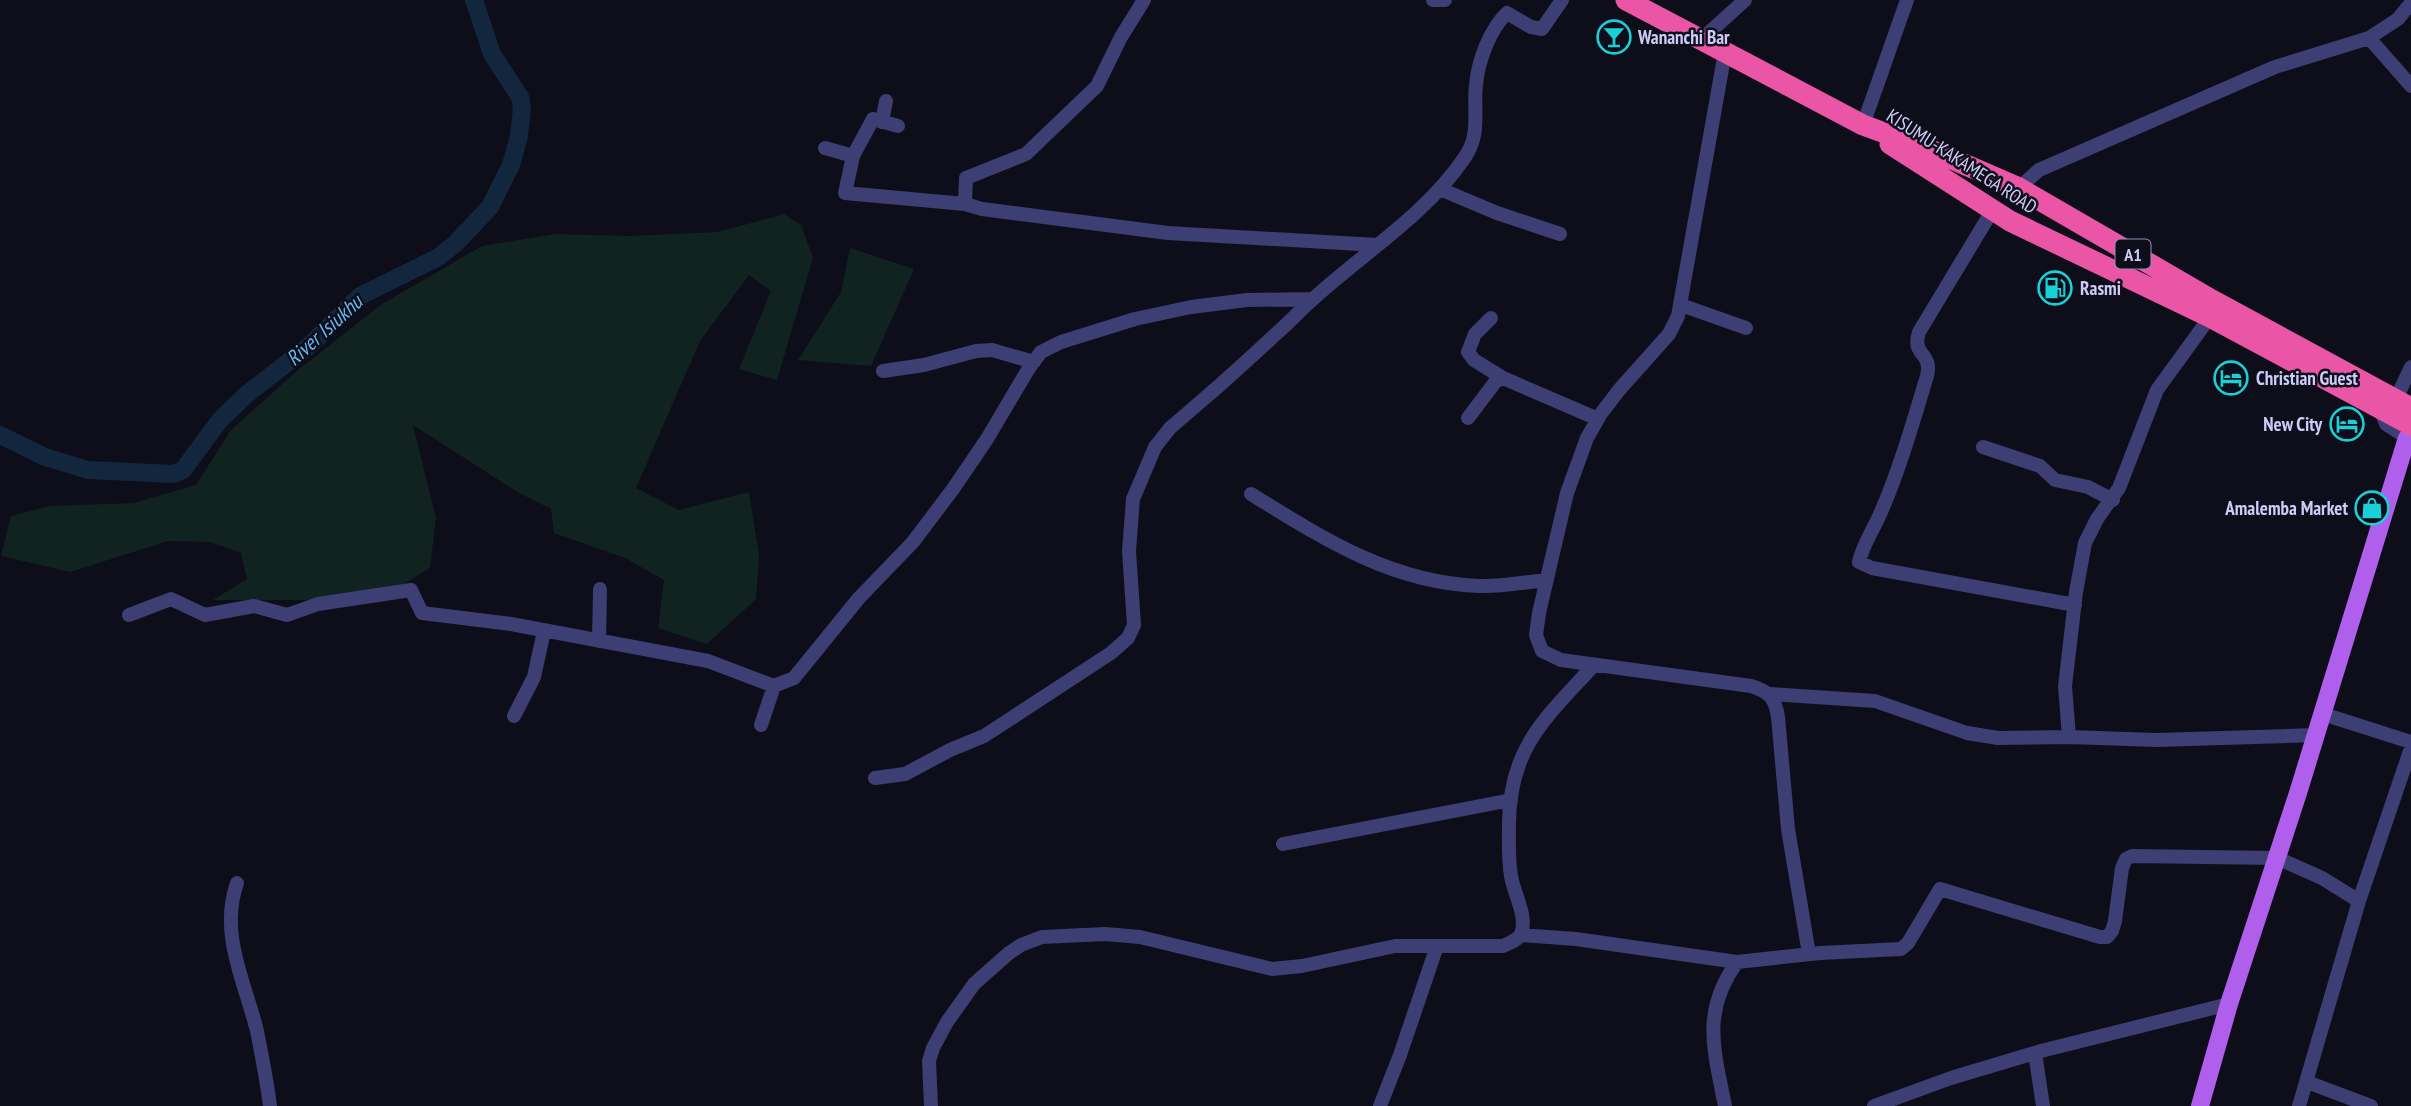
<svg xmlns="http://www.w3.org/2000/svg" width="2411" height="1106" viewBox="0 0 2411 1106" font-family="'PT Sans Narrow',sans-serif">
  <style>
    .green { fill: #102321 }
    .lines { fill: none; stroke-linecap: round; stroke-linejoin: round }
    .river { stroke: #12263d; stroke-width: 18 }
    .minor { stroke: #3d3e73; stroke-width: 14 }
    .major { stroke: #af5fec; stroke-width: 18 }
    .highway { stroke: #eb55a6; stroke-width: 21 }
    .labels { text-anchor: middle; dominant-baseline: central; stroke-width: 5; stroke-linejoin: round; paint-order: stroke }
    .shield { fill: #0e0d1a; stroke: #9492b6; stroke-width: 2 }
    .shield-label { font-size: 18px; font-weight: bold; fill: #cecbf9 }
    .poi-label { font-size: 19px; font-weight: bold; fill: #cecbf9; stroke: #0e0d1a; text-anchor: start }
    .street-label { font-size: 19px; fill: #cecbf9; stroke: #0e0d1a }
    .water-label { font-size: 21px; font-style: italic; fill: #66b7ed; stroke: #0e0d1a }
  </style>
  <rect width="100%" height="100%" fill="#0e0d1a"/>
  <path class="green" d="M784 214 801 225 813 258 777 380 739 369 771 291 749 275 700 341 636 488 679 510 749 492 759 556 756 599 707 644 658 628 664 580 625 558 554 533 551 509 519 493 413 425 436 518 430 568 400 586 309 600H213L247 579 241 553 210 542 168 541 70 572 1 556 11 516 50 506 134 503 196 485 231 430 298 370 382 304 482 246 554 234 630 236 718 232Z
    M850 248 914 269 871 366 798 360 841 292Z"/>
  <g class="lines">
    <path class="river" d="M0 435 45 457 88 470 174 474 183 470 220 420 247 394 309 346 360 296 437 258 455 244 490 207 511 165 519 136 522 108 520 97 492 54 474 0"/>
    <path class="minor" d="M1144 0 1121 37 1097 86 1026 154 966 178 965 204 982 209 1168 233 1377 245
      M1433 0H1445
      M2369 38 2411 86
      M1702 39 1745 0
      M1725 52 1678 316 1669 334 1619 390 1600 415 1587 438 1567 493 1539 613 1536 635 1542 651 1561 660 1751 686C1770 692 1775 698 1778 717L1788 829 1809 954
      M882 122 886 101
      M1863 125 1907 0
      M898 126 873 119 853 156 845 193 965 204
      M825 148 853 156
      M2019 188 2039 170 2275 67 2369 38 2398 19 2411 3
      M1440 189 1497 213 1560 234
      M1992 211 1919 332C1911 357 1933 351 1927 376 1913 422 1900 468 1881 512 1874 529 1863 544 1859 562L1872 568 2075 605
      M1681 305 1746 328
      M1491 318 1475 334 1468 352 1474 360 1503 378
      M883 371 924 365 976 351 992 350 1034 362
      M2396 399 2411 367
      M2380 409 2386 424 2411 440
      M1468 418 1496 381 1503 378 1598 419
      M1983 447 2040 466 2055 480 2088 487 2113 500
      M1251 494C1324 539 1390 582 1478 586 1501 587 1525 582 1547 580
      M129 615 171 599 205 615 254 606 287 615 318 604 411 590 422 613 511 624 708 661 774 686
      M599 641 600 589
      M1770 694 1875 701 1967 733 1998 738 2069 737 2157 740 2316 735
      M2323 714 2411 742
      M514 716 534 677 544 631
      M761 725 774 686 794 678 859 598 913 542 953 489 987 439 1029 368 1041 352 1061 342 1135 319 1191 307 1247 300 1313 299
      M2069 737 2065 686 2076 592 2085 543 2097 519 2119 488 2157 390 2210 317
      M875 778 905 774 950 750 984 736 1111 653 1128 638 1134 625 1129 551 1133 499 1155 447 1170 428C1207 397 1243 365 1278 332 1290 322 1301 309 1313 299 1363 253 1426 215 1465 157 1481 134 1473 111 1476 85 1478 61 1490 29 1507 13L1531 27 1542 29 1562 0
      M1283 844 1511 800
      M237 883C219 934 245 982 257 1031 262 1056 267 1081 270 1106
      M1520 935 1576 939 1737 962
      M2035 1053 2043 1106
      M2307 1082 2371 1106
      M931 1106 929 1061 933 1048 947 1022 974 984 1009 953 1021 945 1042 937 1105 934 1140 937 1272 969 1302 966 1395 946H1503C1509 943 1517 941 1521 934 1528 917 1514 894 1511 876 1508 859 1509 840 1509 822 1510 746 1547 717 1594 665
      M1380 1106 1400 1055 1437 946
      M1725 1106C1714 1050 1701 1012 1737 962L1820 953 1901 949 1908 943 1940 889 2100 937H2107L2112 931 2115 921 2122 868 2126 859 2132 856 2277 858 2322 878 2359 901
      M1874 1106 1951 1078 2041 1051 2229 1004
      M2299 1106 2359 901 2411 748"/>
    <path class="major" d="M2200 1106 2229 1004 2298 793 2407 438"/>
    <path class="highway" d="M1626 0 1863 125 1936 152 2019 188 2212 300 2411 408
      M1890 144 2010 221 2210 317 2411 425"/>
  </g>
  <defs>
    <symbol id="bar-ring" viewBox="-11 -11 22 22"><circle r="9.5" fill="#0e0d1a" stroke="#19d0d7" stroke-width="1.5"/><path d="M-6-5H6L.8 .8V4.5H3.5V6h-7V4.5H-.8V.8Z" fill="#19d0d7"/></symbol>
    <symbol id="fuel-ring" viewBox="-11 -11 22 22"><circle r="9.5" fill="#0e0d1a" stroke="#19d0d7" stroke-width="1.5"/><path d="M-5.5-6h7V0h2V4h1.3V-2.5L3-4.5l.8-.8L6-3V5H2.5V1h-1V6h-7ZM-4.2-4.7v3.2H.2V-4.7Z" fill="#19d0d7"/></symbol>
    <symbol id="hotel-ring" viewBox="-11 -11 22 22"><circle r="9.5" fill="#0e0d1a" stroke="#19d0d7" stroke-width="1.5"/><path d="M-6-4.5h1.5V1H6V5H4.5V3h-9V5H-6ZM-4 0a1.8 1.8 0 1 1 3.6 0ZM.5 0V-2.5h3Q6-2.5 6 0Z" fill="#19d0d7"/></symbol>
    <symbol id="shop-ring" viewBox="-11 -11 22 22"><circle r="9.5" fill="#0e0d1a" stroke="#19d0d7" stroke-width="1.5"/><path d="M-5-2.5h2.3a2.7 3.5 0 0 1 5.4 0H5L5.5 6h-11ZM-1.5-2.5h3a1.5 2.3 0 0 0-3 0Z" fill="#19d0d7"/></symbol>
  </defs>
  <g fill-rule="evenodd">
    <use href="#bar-ring" x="1595" y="18" width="38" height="38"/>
    <use href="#fuel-ring" x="2036" y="269" width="38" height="38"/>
    <use href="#hotel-ring" x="2212" y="359" width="38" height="38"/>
    <use href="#hotel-ring" x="2328" y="405" width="38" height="38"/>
    <use href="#shop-ring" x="2353" y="489" width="38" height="38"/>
  </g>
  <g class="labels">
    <rect class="shield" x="2115.5" y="239.5" width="35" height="29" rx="5"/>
    <g class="shield-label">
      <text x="2133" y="254">A1</text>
    </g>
    <g class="poi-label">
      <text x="1638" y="37">Wananchi Bar</text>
      <text x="2080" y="288">Rasmi</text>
      <text x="2256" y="378">Christian Guest</text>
      <text x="2322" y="424" text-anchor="end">New City</text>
      <text x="2348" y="508" text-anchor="end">Amalemba Market</text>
    </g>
    <g class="street-label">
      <text transform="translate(1962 161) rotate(33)">KISUMU-KAKAMEGA ROAD</text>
    </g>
    <g class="water-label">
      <text transform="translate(324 330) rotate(-42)">River Isiukhu</text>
    </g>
  </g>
</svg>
